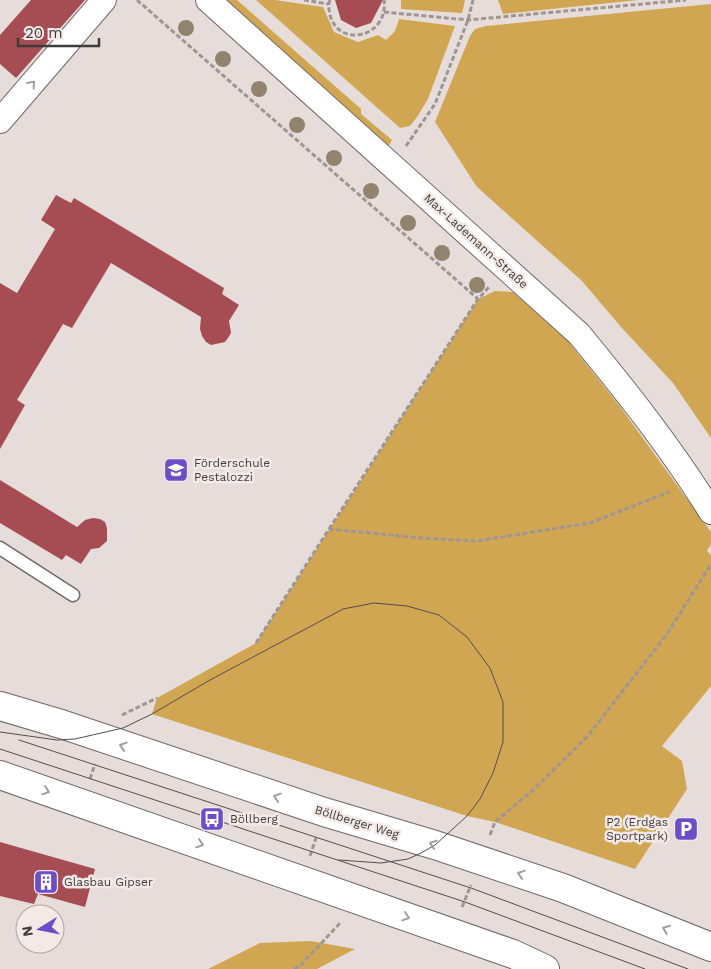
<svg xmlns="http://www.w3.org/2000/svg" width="711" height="969" viewBox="0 0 711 969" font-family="'Work Sans',sans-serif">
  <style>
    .green { fill: #d1a652 }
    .building { fill: #a64c53 }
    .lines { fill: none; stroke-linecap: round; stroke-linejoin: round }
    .service-casing { stroke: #706865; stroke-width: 15 }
    .minor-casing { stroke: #706865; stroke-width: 26 }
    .tertiary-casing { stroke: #706865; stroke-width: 30 }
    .path { stroke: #9d9694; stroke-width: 3; stroke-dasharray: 5 2.5; stroke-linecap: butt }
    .service { stroke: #fff; stroke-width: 12 }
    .minor { stroke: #fff; stroke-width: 24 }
    .tertiary { stroke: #fff; stroke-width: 28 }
    .tram { stroke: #524e4d; stroke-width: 1 }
    .tree { fill: #92836e }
    .oneway { stroke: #a09e9d }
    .labels { text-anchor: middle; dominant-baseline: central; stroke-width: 5; stroke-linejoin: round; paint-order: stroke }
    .street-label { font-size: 12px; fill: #403c3b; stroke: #f3eae7 }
    .poi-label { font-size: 12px; fill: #403c3b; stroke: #f3eae7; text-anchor: start }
  </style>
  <rect width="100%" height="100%" fill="#e6ddda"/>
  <path class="green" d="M224 0H237L361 109V114L392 140 388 147Z
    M256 0H275L323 7 334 32 358 42 378 35 386 40 395 31 399 19 455 26 428 99 417 117 410 126 400 128Z
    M401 0H465L462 13 401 9Z
    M498 0H639L503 14Z
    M711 4V438L673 383 621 327 582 281 477 187 435 122 470 36 475 29 486 26Z
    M495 291 513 292 567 340 618 404 711 532V544L707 551 711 555V686L662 746 682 761 687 789 635 869 495 822 467 816 152 714 157 698 256 643 478 299Z
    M311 941 355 949 317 969H208L260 943Z"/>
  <path class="building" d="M31 0H85L16 78 0 64V35Z
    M335 0H383L371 23 356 28 341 20Z
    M56 195 71 203 74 198 224 288 222 294 239 305 229 321 231 333 228 338 225 342 211 345 206 342 202 336 200 329 201 317 111 263 72 328 63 324 17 400 25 405 0 449V283L17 293 55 229 41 220Z
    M0 480 77 527 85 520 93 518 100 519 105 522 107 528V541L99 548 91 549 81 564 66 555 62 560 0 523Z
    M0 842 95 869 85 907 38 894 34 904 0 896Z"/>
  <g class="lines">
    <defs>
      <path id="service" d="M0 548 73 595"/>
      <path id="minor" d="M208 0 579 334C626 391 672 449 711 512
        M0 121 104 0"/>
      <path id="tertiary" d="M0 706 61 724 324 812 435 845 563 888 711 947
        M0 775 513 954 545 969"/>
    </defs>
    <use href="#service" class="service-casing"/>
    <use href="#minor" class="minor-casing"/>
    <use href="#tertiary" class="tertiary-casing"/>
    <path class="path" d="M137 0 478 299
      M304 0 328 4
      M330 0C328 5 329 10 330 15 339 49 389 37 384 0
      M384 12 468 20 686 0
      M406 146 435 104 468 20 473 0
      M329 529 478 299 489 287
      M256 643 329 529 422 538 476 541 590 523 669 492
      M122 715 157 698
      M90 779 95 764
      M490 835 495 822 533 790 587 737 667 634 711 564
      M310 856 316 838
      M462 907 471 885
      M294 969 301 965 341 922"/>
    <use href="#service" class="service"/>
    <use href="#minor" class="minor"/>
    <use href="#tertiary" class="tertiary"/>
    <path class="tram" d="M0 732 57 740 75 739 123 728 152 714 210 680 343 609 374 603 407 606 439 615 467 637 490 668 503 702V742L493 773 480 799 467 816 435 845 421 853 408 859 381 863 339 860
      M19 740 471 888 688 969
      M0 749 465 902 645 969"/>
  </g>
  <g class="tree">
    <circle cx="186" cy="28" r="8"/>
    <circle cx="223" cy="59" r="8"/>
    <circle cx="259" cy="89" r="8"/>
    <circle cx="297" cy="125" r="8"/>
    <circle cx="334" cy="158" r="8"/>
    <circle cx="371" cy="191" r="8"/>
    <circle cx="408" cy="223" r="8"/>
    <circle cx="442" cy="253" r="8"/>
    <circle cx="477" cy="285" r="8"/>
  </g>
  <defs><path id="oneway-chevron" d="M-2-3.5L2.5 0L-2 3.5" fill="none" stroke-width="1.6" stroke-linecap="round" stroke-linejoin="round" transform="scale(1.25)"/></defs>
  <g class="oneway">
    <use href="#oneway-chevron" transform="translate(32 84) rotate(-49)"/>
    <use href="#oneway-chevron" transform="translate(123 746) rotate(-162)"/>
    <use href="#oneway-chevron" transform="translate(46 791) rotate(19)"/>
    <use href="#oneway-chevron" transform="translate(277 797) rotate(-162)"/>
    <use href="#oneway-chevron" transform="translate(200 844) rotate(19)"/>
    <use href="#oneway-chevron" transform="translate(433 844) rotate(-162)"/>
    <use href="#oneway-chevron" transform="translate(521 874) rotate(-162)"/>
    <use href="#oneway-chevron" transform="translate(406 917) rotate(19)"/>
    <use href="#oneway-chevron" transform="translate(666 929) rotate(-158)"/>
  </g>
  <defs>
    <symbol id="school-square" viewBox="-11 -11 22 22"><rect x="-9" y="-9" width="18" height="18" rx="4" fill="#6c4ec7" stroke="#f3eae7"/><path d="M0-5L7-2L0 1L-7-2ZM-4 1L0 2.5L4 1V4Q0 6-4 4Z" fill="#fff"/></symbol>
    <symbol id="bus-square" viewBox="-11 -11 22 22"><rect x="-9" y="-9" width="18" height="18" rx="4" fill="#6c4ec7" stroke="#f3eae7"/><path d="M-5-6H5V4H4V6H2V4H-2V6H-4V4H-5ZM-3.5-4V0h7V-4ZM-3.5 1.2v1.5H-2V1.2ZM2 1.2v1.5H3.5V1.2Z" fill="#fff"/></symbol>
    <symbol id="parking-square" viewBox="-11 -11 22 22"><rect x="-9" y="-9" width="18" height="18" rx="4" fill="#6c4ec7" stroke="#f3eae7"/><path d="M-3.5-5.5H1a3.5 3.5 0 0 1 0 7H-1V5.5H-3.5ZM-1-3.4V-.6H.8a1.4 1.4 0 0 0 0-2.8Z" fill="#fff"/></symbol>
    <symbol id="building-square" viewBox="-11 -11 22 22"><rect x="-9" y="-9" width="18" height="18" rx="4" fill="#6c4ec7" stroke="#f3eae7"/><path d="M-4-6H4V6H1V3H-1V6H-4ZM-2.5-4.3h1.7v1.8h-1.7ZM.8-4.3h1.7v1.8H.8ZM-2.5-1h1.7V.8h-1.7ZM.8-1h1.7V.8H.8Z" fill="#fff"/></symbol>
  </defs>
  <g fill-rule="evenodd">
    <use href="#school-square" x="162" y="456" width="28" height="28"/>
    <use href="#bus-square" x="198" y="805" width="28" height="28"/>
    <use href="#parking-square" x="672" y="815" width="28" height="28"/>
    <use href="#building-square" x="32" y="868" width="28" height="28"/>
  </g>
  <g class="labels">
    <g class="street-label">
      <text transform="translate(476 241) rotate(42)">Max-Lademann-Straße</text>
      <text transform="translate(357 822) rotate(17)">Böllberger Weg</text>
    </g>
    <g class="poi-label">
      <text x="194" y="463">Förderschule<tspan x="194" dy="14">Pestalozzi</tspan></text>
      <text x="230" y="819">Böllberg</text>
      <text x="668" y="822" text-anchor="end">P2 (Erdgas<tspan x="668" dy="14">Sportpark)</tspan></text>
      <text x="64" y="882">Glasbau Gipser</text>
    </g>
  </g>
  <g transform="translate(40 929) rotate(260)"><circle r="24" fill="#f3eae7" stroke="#aba4a2"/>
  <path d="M0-4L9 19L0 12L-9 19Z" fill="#6c4ec7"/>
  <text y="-8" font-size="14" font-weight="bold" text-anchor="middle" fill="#403c3b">N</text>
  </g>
  <path d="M18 38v8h81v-8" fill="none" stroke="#403c3b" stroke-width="2.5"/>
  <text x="25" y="38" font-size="15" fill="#403c3b" stroke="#f3eae7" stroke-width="4" paint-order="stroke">20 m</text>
</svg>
